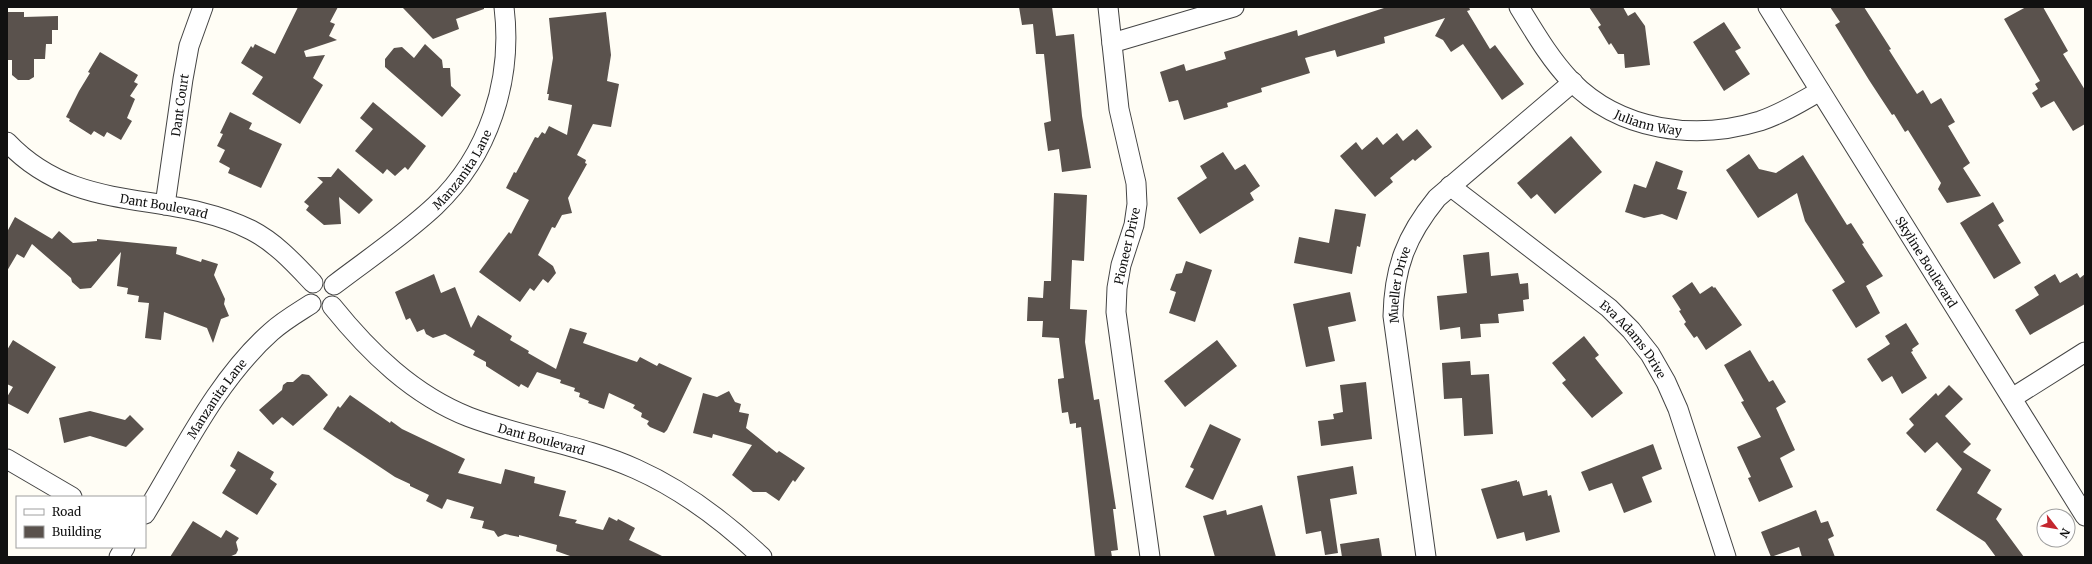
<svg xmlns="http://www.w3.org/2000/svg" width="2092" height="564" viewBox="0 0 2092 564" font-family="Merriweather,serif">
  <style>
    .building { fill: #5a524d }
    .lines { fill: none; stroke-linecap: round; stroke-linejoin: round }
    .minor-casing { stroke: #444; stroke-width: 21 }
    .minor { stroke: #fff; stroke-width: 19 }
    .labels { text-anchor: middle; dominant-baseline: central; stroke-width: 4; stroke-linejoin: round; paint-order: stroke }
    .street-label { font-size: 12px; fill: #111; stroke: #fff }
  </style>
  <rect width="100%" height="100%" fill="#fffdf5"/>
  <path class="building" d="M298 7H338L330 22 335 24 329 36 337 40 304 51 306 57 325 55 313 78 323 85 300 124 252 94 263 77 241 63 251 46 253 48 255 44 275 54Z
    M402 7H484V9L456 19 459 29 433 39Z
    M1019 7H1052L1056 36 1074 34 1082 116 1091 168 1062 172 1059 149 1048 151 1044 123 1051 121 1044 54H1036L1033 24 1022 25Z
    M1387 7H1469L1470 10 1467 11 1490 49 1495 45 1524 84 1502 100 1463 44 1451 52 1443 40 1435 36 1445 18 1384 37 1385 43 1337 57 1335 50 1305 58 1310 73 1261 88 1262 92 1227 103 1228 107 1184 120 1178 100 1169 102 1160 72 1184 64 1186 71 1226 59 1224 52 1297 30 1298 36Z
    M1589 7H1623L1628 16 1635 12 1645 26 1650 65 1625 68 1624 54H1618L1611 43 1609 45 1598 27 1601 25Z
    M1830 7H1864L1891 49 1889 50 1917 94 1923 90 1931 104 1941 98 1955 122 1948 126 1970 163 1963 168 1981 196 1947 203 1938 189 1941 183 1908 130 1905 132 1894 114 1892 115 1869 80 1835 25 1840 22Z
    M2026 7H2043L2068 51 2063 54 2085 90V124L2073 131 2054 101 2041 108 2032 93 2038 89 2035 84 2040 81 2004 19Z
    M7 12H24V17L58 16V30H52V44H46L45 59H34V77L29 80H18L12 75V60H7Z
    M606 12 611 55 607 81 619 84 611 127 593 124 577 155 586 160 585 163 587 164 568 198 572 213 562 215 555 228 552 227 538 255 553 266 556 273 548 283 543 279 534 291 530 288 520 302 479 272 509 232 511 234 529 200 506 188 514 172 516 173 535 137 538 138 542 132 545 134 549 126 567 135 572 105 548 100 549 94H547L553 58 549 18Z
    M1724 22 1741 48 1735 51 1750 74 1724 91 1693 42Z
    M425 44 442 60 443 68H450L451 86 461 95 442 117 385 67V59L394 48 402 47 414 58Z
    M100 52 138 75 134 82 138 84 130 96 135 99 127 118 132 121 121 140 107 132 104 137 94 131 91 135 69 121 70 119 66 117 79 91 90 73 88 72Z
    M373 102 426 146 408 170 405 167 395 176 387 169 383 174 355 151 373 129 360 118Z
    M230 112 252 123 249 129 282 144 261 188 228 173 230 168 219 162 225 150 217 146 223 134 220 133Z
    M1417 129 1432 147 1415 161 1413 159 1390 178 1393 182 1375 197 1340 156 1356 142 1362 150 1377 137 1383 145 1397 133 1403 141Z
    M1571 136 1602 172 1555 214 1537 194 1531 199 1517 183Z
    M1223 152 1235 170 1245 164 1260 186 1250 193 1254 200 1200 234 1177 198 1207 178 1200 166Z
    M1749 154 1759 169 1776 173 1803 155 1847 225 1851 223 1864 243 1862 244 1883 276 1866 286 1880 313 1856 328 1832 290 1845 282 1805 221 1797 193 1758 218 1726 170Z
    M1656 161 1683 171 1677 189 1687 192 1677 220 1662 214 1644 218 1625 212 1634 184 1646 188Z
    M338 168 373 200 359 214 339 197 341 224 324 225 306 210 309 206 304 202 323 182 317 177H331Z
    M1054 193 1087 195 1084 261 1072 260 1070 309 1087 310 1085 342 1094 400 1099 399 1116 509H1113L1118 550 1111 551 1112 557H1095L1081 427 1076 428V423L1070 424 1068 412 1062 413 1058 382V379L1064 378 1059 338 1042 337 1043 321H1027L1028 297 1043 298 1044 281H1051Z
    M1993 202 2004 221 1998 225 2021 263 1994 279 1960 223Z
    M1335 209 1366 214 1360 247 1357 246 1352 274 1294 263 1299 237 1329 243Z
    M15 217 52 239 59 231 73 243 97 241V239L177 247 176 254 201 262 202 259 218 264 214 275 225 299 224 304 229 316 221 319 213 343 207 328 164 312 161 340 145 338 149 303 138 302 139 296 127 294 128 288 117 286 121 252 91 288 80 289 72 282 71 278 32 244 24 258 17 254 7 271V232Z
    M1489 252 1491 276 1518 273 1520 284 1528 283 1529 299 1523 300 1524 311 1498 314 1499 323 1480 324 1481 337 1461 339 1460 327 1440 330 1437 296 1467 293 1463 255Z
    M1186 261 1212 270 1195 322 1169 313 1176 292 1170 290 1176 274 1182 273Z
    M2077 273 2080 278 2085 274V304L2030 335 2015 310 2039 295 2034 287 2055 274 2060 283Z
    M434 274 441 293 455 287 471 328 478 315 512 336 510 340 529 351 528 353 556 369 570 328 587 333 583 343 637 362 640 357 657 366 659 363 692 378 667 430 664 433 650 427 647 424 649 421 641 417 642 413 633 408 635 405 609 393 604 409 588 403 589 401 579 397 580 393 574 391 575 388 560 383 561 380 537 372 528 388 521 384 519 387 486 366V362L473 355 475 351 445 334 433 338 426 334 424 329 417 332 410 318 406 320 395 292Z
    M1692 282 1700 294 1712 286 1714 288 1715 287 1742 325 1706 350 1697 336 1694 338 1684 324 1686 322 1679 311 1681 310 1672 296Z
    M1350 292 1356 321 1328 327 1335 361 1306 367 1293 304Z
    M1906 323 1919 344 1912 349 1913 351 1911 352 1927 378 1902 394 1892 376 1882 382 1867 359 1890 344 1885 336Z
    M1584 336 1599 355 1595 358 1623 393 1592 418 1562 383 1566 380 1552 363Z
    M13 340 56 367 28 414 7 403V397L13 387 7 384V350Z
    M1217 340 1237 366 1185 407 1164 381Z
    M1750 350 1769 382 1773 380 1786 402 1776 408 1795 450 1780 458 1793 487 1759 502 1748 478 1751 477 1737 447 1761 437 1741 402 1744 401 1724 365Z
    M1470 361 1471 375 1489 374 1493 434 1464 436 1462 398 1444 399 1442 363Z
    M302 374 309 375 328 395 293 426 282 417 273 425 259 410 282 390 283 385 287 382H293Z
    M1366 382 1372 439 1321 446 1318 421 1334 419 1333 414 1343 412 1340 385Z
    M1949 385 1963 399 1945 416 1971 444 1963 452 1991 470 1977 493 2002 509 1996 519 2024 557H1996L1985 542 1936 510 1962 469 1937 442 1925 453 1906 433 1914 425 1909 419 1936 393 1938 396Z
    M729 391 735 402 741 404 739 412 749 414 746 428 777 453 779 451 805 468 795 482 793 480 779 501 766 492H753L732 475 752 445 713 434 712 438 693 433 703 393 717 397Z
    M350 395 390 423 391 421 402 429 465 459 458 473 501 484 505 469 535 477 534 483 566 491 559 516 577 520 575 523 603 530 609 517 617 521 618 519 635 528 629 540 664 557 570 556 556 551 557 545 519 535V537L505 534 498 537 494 531 482 528 484 521 470 518 474 507 447 499 442 509 426 501 429 495 410 486V484L395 477 323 429 338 406 340 408Z
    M90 411 125 420 130 415 144 429 126 447 90 436 64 443 59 418Z
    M1210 424 1241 439 1213 500 1185 487 1194 469 1190 467Z
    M1653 444 1662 469 1642 477 1652 502 1624 513 1612 483 1589 491 1581 472Z
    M238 451 274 472 270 479 277 484 257 515 222 493 236 470 230 466Z
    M1353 466 1357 494 1330 499 1338 553 1325 555 1321 531 1306 534 1297 476Z
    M1517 480V482L1519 481 1523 496 1547 490 1548 496 1551 495 1560 532 1526 541 1524 532 1497 539 1481 489Z
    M1262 505 1276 557H1215L1203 516 1226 510 1227 515Z
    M1816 510 1821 523 1828 521 1834 536 1828 539 1835 557H1802L1799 547 1771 557 1761 532Z
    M193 521 221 538 226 530 239 538 236 542 238 550 236 554 229 557H170Z
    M1379 538 1382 557H1342L1340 544Z"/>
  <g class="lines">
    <defs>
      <g id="minor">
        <path d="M1108 7 1119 109 1136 183 1137 204 1134 225 1121 265 1117 288 1116 312 1150 557"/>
        <path id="s1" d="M1519 7C1535 33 1550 59 1571 81 1620 131 1695 141 1760 121 1781 114 1801 102 1820 91"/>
        <path id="s2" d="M1768 7 2085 516"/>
        <path d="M1112 43 1234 7"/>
        <path id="s3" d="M7 142C78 217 167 188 251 230 276 243 294 263 313 283"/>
        <path id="s4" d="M1450 186 1609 308 1631 330 1650 354 1666 382 1678 409 1726 557"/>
        <path id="s5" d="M165 205 183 79 189 46 203 7"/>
        <path id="s6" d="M334 285C368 259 404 235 435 206 489 155 513 80 504 7"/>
        <path id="s7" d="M332 306C369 352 413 395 469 417 524 438 583 445 636 469 683 490 725 522 762 557"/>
        <path d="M2012 398 2085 352"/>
        <path d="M7 459 72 497"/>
        <path id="s8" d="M145 514C183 452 216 381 271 332 283 321 297 313 311 304"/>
        <path d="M119 557 125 547"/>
        <path id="s9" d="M1426 557 1393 316C1394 268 1406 236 1437 198L1573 82"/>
      </g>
    </defs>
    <use href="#minor" class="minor-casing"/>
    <use href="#minor" class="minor"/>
  </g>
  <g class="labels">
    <g class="street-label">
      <text stroke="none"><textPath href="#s5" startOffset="101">Dant Court</textPath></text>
      <text stroke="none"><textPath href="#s1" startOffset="180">Juliann Way</textPath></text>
      <text stroke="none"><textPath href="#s6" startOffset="174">Manzanita Lane</textPath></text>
      <text stroke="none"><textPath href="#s3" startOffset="173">Dant Boulevard</textPath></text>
      <text transform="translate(1127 246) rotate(-77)">Pioneer Drive</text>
      <text stroke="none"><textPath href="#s2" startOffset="300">Skyline Boulevard</textPath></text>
      <text stroke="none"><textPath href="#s9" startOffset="275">Mueller Drive</textPath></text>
      <text stroke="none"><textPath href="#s4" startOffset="240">Eva Adams Drive</textPath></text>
      <text stroke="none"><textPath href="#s8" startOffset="136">Manzanita Lane</textPath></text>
      <text stroke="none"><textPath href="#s7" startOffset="254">Dant Boulevard</textPath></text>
    </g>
  </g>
  <rect width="2092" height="564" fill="none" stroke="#111111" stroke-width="16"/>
  <rect x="16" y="496" width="130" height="52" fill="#ffffff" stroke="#a0a0a0"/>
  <rect x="24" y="509" width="20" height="6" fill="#ffffff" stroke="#a0a0a0"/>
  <text x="52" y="516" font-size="12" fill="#111111">Road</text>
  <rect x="24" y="526" width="20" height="12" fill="#5a524d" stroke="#a0a0a0"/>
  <text x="52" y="536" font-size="12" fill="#111111">Building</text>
  <g transform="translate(2056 528) rotate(121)"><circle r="19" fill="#ffffff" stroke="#a0a0a0"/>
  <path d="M0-3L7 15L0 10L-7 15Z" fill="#c4262e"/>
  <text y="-6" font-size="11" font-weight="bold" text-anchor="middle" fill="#111111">N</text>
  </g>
</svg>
